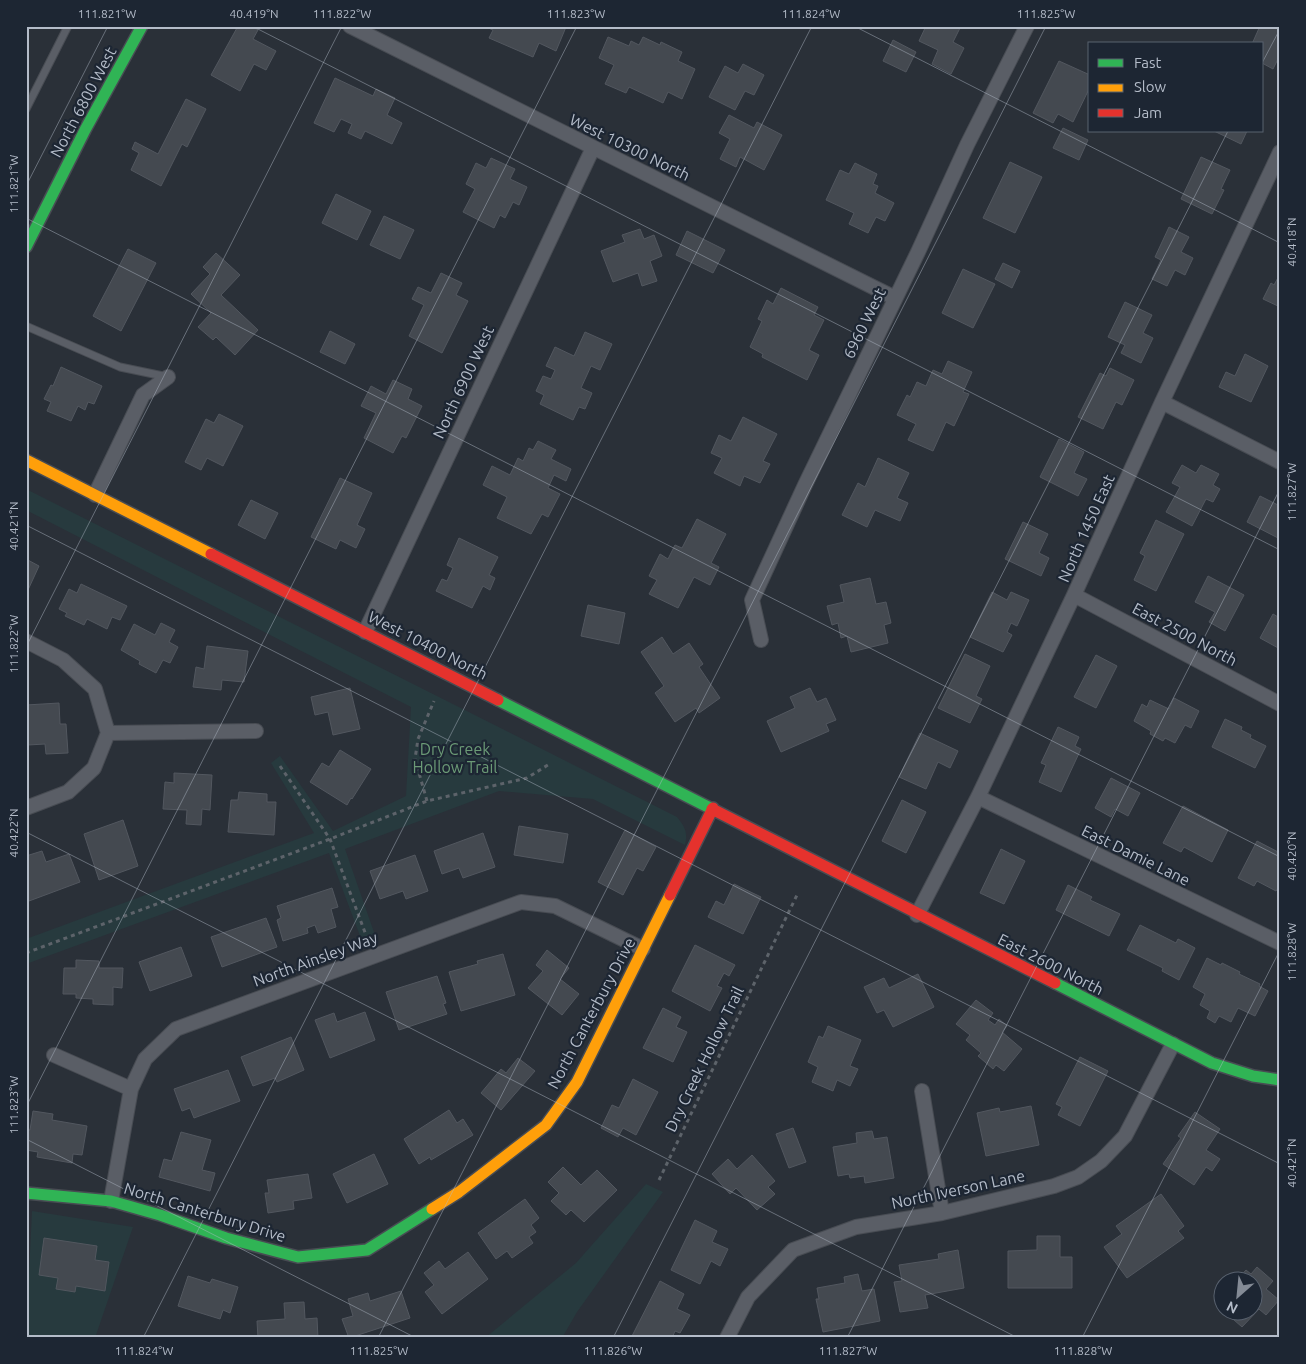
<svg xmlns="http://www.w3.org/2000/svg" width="1306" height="1364" viewBox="0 0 1306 1364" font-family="Ubuntu,sans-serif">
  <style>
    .green { fill: #273a3e }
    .building { fill: #444950; stroke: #52575f }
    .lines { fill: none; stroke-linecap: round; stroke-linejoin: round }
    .lane-casing { stroke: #484c53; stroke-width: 9 }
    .street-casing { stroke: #484c53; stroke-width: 16 }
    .fast-casing { stroke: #484c53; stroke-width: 14 }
    .slow-casing { stroke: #484c53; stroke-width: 14 }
    .jam-casing { stroke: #484c53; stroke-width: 14 }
    .path { stroke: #5d636a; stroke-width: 3; stroke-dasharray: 4 4; stroke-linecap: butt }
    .lane { stroke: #5a5e66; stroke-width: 7 }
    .street { stroke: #5a5e66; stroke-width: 14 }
    .fast { stroke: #30b455; stroke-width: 11 }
    .slow { stroke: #ff9f0a; stroke-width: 11 }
    .jam { stroke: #e5322d; stroke-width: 11 }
    .ticks { fill: none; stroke: #b4bcc9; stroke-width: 1; stroke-opacity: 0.45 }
    .labels { text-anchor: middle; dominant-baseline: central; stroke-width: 4.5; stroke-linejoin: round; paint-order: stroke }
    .street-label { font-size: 16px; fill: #b4bcc9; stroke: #1d2633 }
    .park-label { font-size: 16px; fill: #6b9a76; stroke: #1d2633 }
    .neatline { fill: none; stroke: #b4bcc9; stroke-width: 2 }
    .ticks-label { font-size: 12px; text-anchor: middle; fill: #b4bcc9 }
  </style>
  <rect width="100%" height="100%" fill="#2a3038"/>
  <path class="green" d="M26 489 677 817C685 827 688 832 685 845L593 799 499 791 345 849 376 938 363 944 329 853 26 964V939L314 833 271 763 280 756 333 831 406 796 411 707 26 510Z
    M646 1184 663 1192 577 1312 562 1338H485L576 1263Z
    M32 1211 133 1227 95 1338H26Z"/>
  <path class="building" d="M238 26H251L258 30 253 39 276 51 266 70 254 64 240 91 211 75Z
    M564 26 566 27 556 51 539 43 533 57 489 38 493 30 486 27Z
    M926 26H961L953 42 964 48 951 74 932 64 938 50 919 41Z
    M1260 26H1280V55L1273 69 1262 63V44H1252Z
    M608 37 629 46 631 41 639 45 643 37 660 45 661 42 682 52 678 61 695 69 682 99 668 92 663 103 629 87 626 93 605 84 614 65 599 58Z
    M893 40 916 52 906 72 883 61Z
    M1059 61 1090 75V87L1073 122 1058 114 1053 123 1033 113Z
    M743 64 764 75 754 95 745 91 735 110 709 97 725 66 738 73Z
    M335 78 373 96 376 89 395 98 387 115 402 123 392 144 365 131 361 139 348 133 352 124 341 119 334 132 314 123Z
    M186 99 206 109 187 147 182 144 161 186 131 170 139 153 132 149 135 142 158 154Z
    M729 115 754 128 757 122 782 135 764 170 740 157 736 167 720 159 730 139 719 133Z
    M1063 128 1088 140 1079 160 1053 148Z
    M1214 131H1247L1241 144Z
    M1201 157 1230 170 1221 189 1224 190 1212 214 1181 199Z
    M491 158 515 169 510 179 527 187 519 205 513 202 505 218 500 215 494 228 463 212 475 189 466 184 476 163 486 168Z
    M1010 162 1042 177 1015 233 983 218Z
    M855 163 877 174 873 184 878 186 875 193 894 203 885 221 876 217 868 233 849 224 854 213 826 200 840 170 849 174Z
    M336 194 371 211 357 240 322 223Z
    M384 216 414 230 400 259 370 245Z
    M1169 227 1189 237 1181 252 1193 258 1185 275 1175 270 1167 286 1152 279 1161 260 1155 257Z
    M640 229 644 239 654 235 662 256 650 261 657 281 642 286 638 273 613 282 601 251 625 242 622 235Z
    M687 231 725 250 713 273 676 255Z
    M128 249 156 263 121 331 93 316Z
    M216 253 240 275 221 295 258 330 235 355 216 337 213 340 198 327 211 313 191 294 210 274 203 267Z
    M1003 263 1020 271 1012 288 995 279Z
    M963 269 995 284 973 328 942 313Z
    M441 273 462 283 456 295 468 301 442 353 409 336 424 305 412 299 418 287 431 293Z
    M1280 274V307L1263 299 1271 283 1274 285Z
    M781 288 818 307 814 315 824 320 809 350 819 355 807 380 762 357 763 354 750 347 762 321 758 319 767 300 773 304Z
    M1125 302 1152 315 1143 333 1153 338 1141 363 1121 353 1125 345 1108 337Z
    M330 331 355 344 345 364 320 352Z
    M585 332 612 344 600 370 591 366 581 388 592 393 585 409 579 407 573 420 540 404 544 395 536 391 543 376 551 379 555 370 546 366 555 347 574 356Z
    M1245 354 1268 366 1251 402 1219 387 1226 372 1235 376Z
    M948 361 972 372 963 392 969 394 954 426 946 422 933 451 908 440 916 424 897 415 907 395 910 397 917 382 926 386 933 370 942 374Z
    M61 367 102 386 94 404 88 402 85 410 78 406 71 421 47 411 51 402 44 399 51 385 53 386Z
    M1110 368 1134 380 1122 405 1116 402 1103 429 1078 417 1100 373 1106 376Z
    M393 380 412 389 408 399 422 406 406 438 402 436 393 453 364 438 376 413 361 406 371 386 386 394Z
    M219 414 243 426 223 466 207 458 201 470 185 462 206 419 214 423Z
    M743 417 777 434 763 461 770 464 760 483 744 476 740 486 714 473 722 458 711 453 719 435 731 441Z
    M1059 439 1084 452 1074 473 1087 479 1078 496 1040 477Z
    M538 441 556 450 551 459 571 469 566 481 554 475 548 488 560 494 548 517 542 514 531 534 497 518 507 497 483 485 492 466 510 475 518 458 523 461 529 448 533 450Z
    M878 458 909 473 897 498 908 503 900 521 875 510 867 527 842 515 858 483 865 487Z
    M1182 465 1196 473 1201 465 1219 474 1213 485 1220 489 1213 502 1206 499 1192 526 1166 512 1180 487 1172 483Z
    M340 478 372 493 357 525 365 529 356 548 340 540 336 549 311 537Z
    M1260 496 1280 506V539L1247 522Z
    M251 500 278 513 265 539 238 525Z
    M697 519 726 534 711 563 719 567 710 585 694 577 678 608 649 594 657 580 649 576 660 554 668 559 675 545 682 548Z
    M1156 520 1184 534 1156 591 1134 580 1145 556 1140 553Z
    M1023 522 1048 534 1039 553 1049 558 1041 576 1005 559Z
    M459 538 498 557 489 575 495 578 490 590 483 586 472 608 436 591 442 579 447 581 453 568 447 565Z
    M26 559 39 566 28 590 26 589Z
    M1208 576 1244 595 1225 631 1209 622 1215 612 1195 602Z
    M870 578 876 604 886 602 891 623 884 625 888 643 851 652 847 636 841 638 838 623 832 625 827 606 844 602 840 585Z
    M81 584 127 606 120 620 112 617 107 629 87 619 84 625 65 616 67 613 59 609 69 589 77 593Z
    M992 592 1007 600 1011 592 1029 600 1017 626 1011 623 1007 632 1012 635 1003 652 970 637Z
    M588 605 625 613 619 644 581 636Z
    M1273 614 1280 618V649L1260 638Z
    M161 623 175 630 169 642 178 647 170 663 163 660 156 673 139 664 140 661 121 650 134 624 155 635Z
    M662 637 673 654 689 643 703 664 699 667 720 698 699 713 696 708 675 722 655 693 664 686 641 652Z
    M207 646 248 651 244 682 222 680 221 690 193 687 196 667 204 669Z
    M965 654 990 666 976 696 982 699 970 723 938 708Z
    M1096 655 1117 666 1096 708 1074 697Z
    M350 688 360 729 333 735 328 712 315 715 311 697Z
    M810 688 817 702 826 698 836 720 826 724 829 731 781 752 767 721 795 708 790 697Z
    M1174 698 1199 711 1191 728 1185 725 1175 743 1165 738 1163 741 1150 734 1151 731 1134 721 1142 704 1147 707 1150 700 1169 709Z
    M59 703 60 724H66L68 753 46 754 45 744 28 745 26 705Z
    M1225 719 1242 727 1241 730 1251 735 1250 738 1266 746 1255 768 1212 747Z
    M1058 727 1079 737 1075 746 1081 749 1061 792 1039 782 1046 765 1041 763Z
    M920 733 958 751 950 768 938 762 926 789 899 777Z
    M340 750 371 769 352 799 351 798 347 805 310 782 322 763 329 767Z
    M174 773 212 775 210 810 202 809 201 825 186 824 187 810 163 809 165 782 174 783Z
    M1111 778 1140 793 1128 816 1115 809 1111 817 1095 808Z
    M239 792 267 794V802H276L274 835 228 832 231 800H238Z
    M902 800 926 812 906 853 882 841Z
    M1183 806 1228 830 1212 862 1184 847 1181 852 1163 843Z
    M123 820 138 866 99 880 84 834Z
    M519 826 568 834 563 863 514 855Z
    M625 830 656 847 643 871 637 868 623 895 598 882Z
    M483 833 495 867 463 878 459 868 442 874 434 851Z
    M1257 841 1280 853V885L1276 891 1257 881 1254 886 1238 878Z
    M1001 849 1025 861 1004 904 980 893Z
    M42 851 46 862 69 854 80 882 29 901 26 893V856Z
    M415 855 428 891 406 899 403 891 380 899 370 871Z
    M734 884 761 897 743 934 708 917 716 901 724 905Z
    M1068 885 1092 897 1090 900 1120 914 1109 936 1056 910Z
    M332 888 338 907 331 909 336 927 318 933 315 925 307 928 308 933 283 941 277 920 281 918 277 906Z
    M266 918 277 947 222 967 211 937Z
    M1140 925 1176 943 1178 939 1195 948 1179 980 1162 971 1163 968 1127 950Z
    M695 945 735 965 729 976 724 973 717 986 722 988 710 1011 672 991Z
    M181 947 192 976 150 991 139 962Z
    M547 950 569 968 560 979 579 994 562 1015 528 988 543 971 536 965Z
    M503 954 515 995 461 1011 449 972 478 964 477 961Z
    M1207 958 1221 965 1222 963 1240 972 1239 974 1260 984 1259 986 1268 991 1255 1016 1238 1008 1231 1022 1219 1016 1215 1023 1207 1018 1210 1011 1200 1005 1205 994 1193 987Z
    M76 960 99 961V968H123L122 988 113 987V1005L93 1004V999L76 998V994H63L64 968H76Z
    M918 974 934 1007 893 1027 884 1010 877 1013 864 987 884 978 889 988Z
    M437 976 446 1003 443 1004 447 1014 399 1030 386 992Z
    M976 1000 993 1013 988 1020 995 1025 999 1019 1007 1026 1002 1032 1022 1049 1004 1071 996 1065 993 1069 978 1056 981 1053 966 1040 970 1035 956 1024Z
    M663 1008 681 1017 676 1027 687 1032 673 1062 643 1048Z
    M365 1012 375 1040 330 1058 315 1020 334 1013 337 1022Z
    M828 1026 861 1040 850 1066 858 1069 850 1086 837 1080 833 1091 812 1082 818 1067 808 1062 819 1036 823 1038Z
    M291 1037 304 1070 277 1082 275 1078 253 1086 241 1057Z
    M1080 1057 1108 1071 1080 1126 1058 1115 1062 1107 1056 1104Z
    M518 1058 535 1071 501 1110 481 1093 501 1069 506 1073Z
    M228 1070 240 1101 194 1118 190 1108 182 1111 174 1089Z
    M633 1079 658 1092 636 1135 623 1128 618 1137 601 1128 612 1105 619 1108Z
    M1031 1106 1039 1145 986 1156 977 1113 999 1108 1000 1112Z
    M449 1110 457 1123 463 1119 473 1135 431 1160 430 1157 419 1164 404 1139Z
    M33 1111 53 1114 52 1120 87 1126 82 1155 73 1154 72 1163 37 1157 38 1152 26 1150V1130H30Z
    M1195 1112 1220 1129 1206 1150 1220 1159 1212 1171 1206 1167 1194 1185 1163 1164 1181 1138 1178 1136Z
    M793 1128 806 1162 789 1168 776 1134Z
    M872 1131 874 1139 887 1137 894 1178 865 1183 864 1176 850 1178 849 1174 838 1176 833 1147 857 1143 856 1133Z
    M181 1132 211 1140 202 1170 215 1173 210 1191 159 1177 164 1159 172 1161Z
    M374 1154 388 1184 347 1203 333 1174Z
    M752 1155 775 1181 768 1187 775 1194 757 1210 736 1188 730 1194 712 1174 728 1159 737 1169Z
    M563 1167 581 1185 597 1170 617 1190 584 1222 571 1210 566 1215 551 1201 559 1193 548 1182Z
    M308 1174 312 1198 293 1201 294 1209 268 1213 265 1193H269L267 1180Z
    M1161 1194 1184 1226 1178 1231 1184 1238 1127 1278 1104 1247 1122 1234 1116 1226Z
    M525 1199 539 1218 531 1225 536 1232 529 1237 533 1243 512 1258 507 1251 496 1259 478 1233Z
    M695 1220 717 1231 712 1242 728 1249 720 1266 711 1261 700 1284 671 1270Z
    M1037 1236H1060V1257H1072V1288H1008V1251L1037 1250Z
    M44 1238 97 1246 95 1260 109 1262 105 1291 76 1286 75 1292 56 1289 58 1278 39 1275Z
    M958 1250 964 1288 925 1295 928 1308 900 1312 894 1282 902 1281 899 1265 939 1259 938 1254Z
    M468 1252 488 1279 442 1314 425 1292 434 1285 424 1273 439 1261 445 1269Z
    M1257 1267 1273 1281 1266 1289 1279 1300 1266 1315 1259 1309 1242 1327 1225 1312H1254V1282H1224V1310L1215 1302 1222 1294 1217 1289 1231 1273 1238 1279 1246 1270 1251 1274Z
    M858 1274 862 1291 874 1289 880 1321 823 1332 816 1299H819L817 1288 845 1283 844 1277Z
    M188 1276 210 1283 212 1279 238 1287 230 1313 223 1310 220 1319 178 1306Z
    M660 1281 684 1294 677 1309 690 1315 680 1333 675 1331 672 1338H631Z
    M401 1291 410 1318 349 1338 342 1319 353 1316 348 1299 368 1293 370 1301Z
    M304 1302 305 1319 317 1318 318 1338H258L257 1321 285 1319 284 1303Z"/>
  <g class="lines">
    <defs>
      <path id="lane" d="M26 109 68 26
        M26 326 120 367 168 377"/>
      <path id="street" d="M350 26 895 298
        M1162 402 1280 462
        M95 495 143 395 168 377
        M1074 595 1280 704
        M365 632 593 148
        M761 640 752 600 805 485 918 252 967 145 1027 26
        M26 641 63 660 95 689 108 733
        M108 733 256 731
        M978 797 1280 943
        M26 808 68 792 94 768 108 733
        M917 915 978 797 1074 595 1162 402 1280 152
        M54 1055 131 1089
        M922 1091 942 1213
        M111 1201 131 1089 145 1059 176 1029 521 902 555 906 643 949
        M727 1338 748 1297 793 1250 856 1227 942 1213 1054 1186 1078 1177 1101 1161 1125 1136 1173 1044"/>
      <path id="fast" d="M26 247 85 130 142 26
        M498 700 712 809
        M1055 983 1212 1063 1253 1076 1280 1080
        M26 1193 111 1201 160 1215 226 1238 298 1257 367 1250 432 1209"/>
      <path id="slow" d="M26 460 211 554
        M432 1209 459 1192 546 1125 577 1082 670 895"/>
      <path id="jam" d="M211 554 498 700
        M712 809 1055 983
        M670 895 713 808"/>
    </defs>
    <use href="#lane" class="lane-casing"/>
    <use href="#street" class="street-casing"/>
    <use href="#fast" class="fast-casing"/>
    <use href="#slow" class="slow-casing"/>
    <use href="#jam" class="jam-casing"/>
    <path class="path" d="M280 766 330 839 366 935
      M427 801 415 759 418 739 434 701
      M26 953 330 839 427 801 527 778 551 763
      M659 1180 797 895"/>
    <use href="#lane" class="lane"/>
    <use href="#street" class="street"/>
    <use href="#fast" class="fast"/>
    <use href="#slow" class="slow"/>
    <use href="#jam" class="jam"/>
  </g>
  <path class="ticks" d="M252 26 1280 550M854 26 1280 243M1262 63 1280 29M26 186 108 26M26 218 1280 857M26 525 1280 1164M26 647 342 26M26 832 1018 1338M26 1107 577 26M26 1139 416 1338M143 1338 812 26M378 1338 1046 26M613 1338 1228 131M847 1338 1280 489M1082 1338 1280 950"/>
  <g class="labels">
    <g class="street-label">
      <text transform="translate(83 102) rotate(-62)">North 6800 West</text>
      <text transform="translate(630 147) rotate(26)">West 10300 North</text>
      <text transform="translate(864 323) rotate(-64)">6960 West</text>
      <text transform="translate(463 382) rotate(-65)">North 6900 West</text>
      <text transform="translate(1086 528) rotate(-66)">North 1450 East</text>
      <text transform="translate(1185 634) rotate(28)">East 2500 North</text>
      <text transform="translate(428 645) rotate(27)">West 10400 North</text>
      <text transform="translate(1136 855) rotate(26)">East Damie Lane</text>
      <text transform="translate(315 959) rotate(-20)">North Ainsley Way</text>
      <text transform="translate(1051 964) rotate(27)">East 2600 North</text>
      <text transform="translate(591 1013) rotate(-62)">North Canterbury Drive</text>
      <text transform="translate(704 1059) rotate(-64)">Dry Creek Hollow Trail</text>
      <text transform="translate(958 1189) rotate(-12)">North Iverson Lane</text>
      <text transform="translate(205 1212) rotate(17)">North Canterbury Drive</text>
    </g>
    <g class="park-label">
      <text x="455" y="749">Dry Creek<tspan x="455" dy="18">Hollow Trail</tspan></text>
    </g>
  </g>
  <rect width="1306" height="1364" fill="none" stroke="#1d2633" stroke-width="55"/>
  <rect x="1088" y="42" width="175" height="90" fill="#1d2633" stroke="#59626f"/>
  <rect x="1098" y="59" width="25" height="8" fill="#30b455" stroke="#59626f"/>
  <text x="1134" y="68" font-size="15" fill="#b4bcc9">Fast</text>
  <rect x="1098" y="84" width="25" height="8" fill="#ff9f0a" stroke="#59626f"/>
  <text x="1134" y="92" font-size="15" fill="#b4bcc9">Slow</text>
  <rect x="1098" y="109" width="25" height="8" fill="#e5322d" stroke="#59626f"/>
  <text x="1134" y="118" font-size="15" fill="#b4bcc9">Jam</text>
  <g transform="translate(1238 1296) rotate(207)"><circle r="24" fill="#1d2633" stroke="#59626f"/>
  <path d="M0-4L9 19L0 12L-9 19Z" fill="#848b96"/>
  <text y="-8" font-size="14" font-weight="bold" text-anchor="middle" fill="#b4bcc9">N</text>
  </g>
  <rect x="28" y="28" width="1250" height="1308" class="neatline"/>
  <g class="ticks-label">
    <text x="107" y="18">111.821°W</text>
    <text x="254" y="18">40.419°N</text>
    <text x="342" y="18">111.822°W</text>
    <text x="576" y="18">111.823°W</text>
    <text x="811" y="18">111.824°W</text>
    <text x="1046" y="18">111.825°W</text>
    <text transform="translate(14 184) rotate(-90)" y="4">111.821°W</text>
    <text transform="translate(1292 242) rotate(-90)" y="4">40.418°N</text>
    <text transform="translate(1292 492) rotate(-90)" y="4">111.827°W</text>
    <text transform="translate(14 526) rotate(-90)" y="4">40.421°N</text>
    <text transform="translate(14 644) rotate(-90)" y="4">111.822°W</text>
    <text transform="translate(14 833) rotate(-90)" y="4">40.422°N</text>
    <text transform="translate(1292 856) rotate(-90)" y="4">40.420°N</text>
    <text transform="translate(1292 952) rotate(-90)" y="4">111.828°W</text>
    <text transform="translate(14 1105) rotate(-90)" y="4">111.823°W</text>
    <text transform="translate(1292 1163) rotate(-90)" y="4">40.421°N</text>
    <text x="144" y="1355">111.824°W</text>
    <text x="379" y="1355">111.825°W</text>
    <text x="613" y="1355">111.826°W</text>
    <text x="848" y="1355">111.827°W</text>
    <text x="1083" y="1355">111.828°W</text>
  </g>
</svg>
